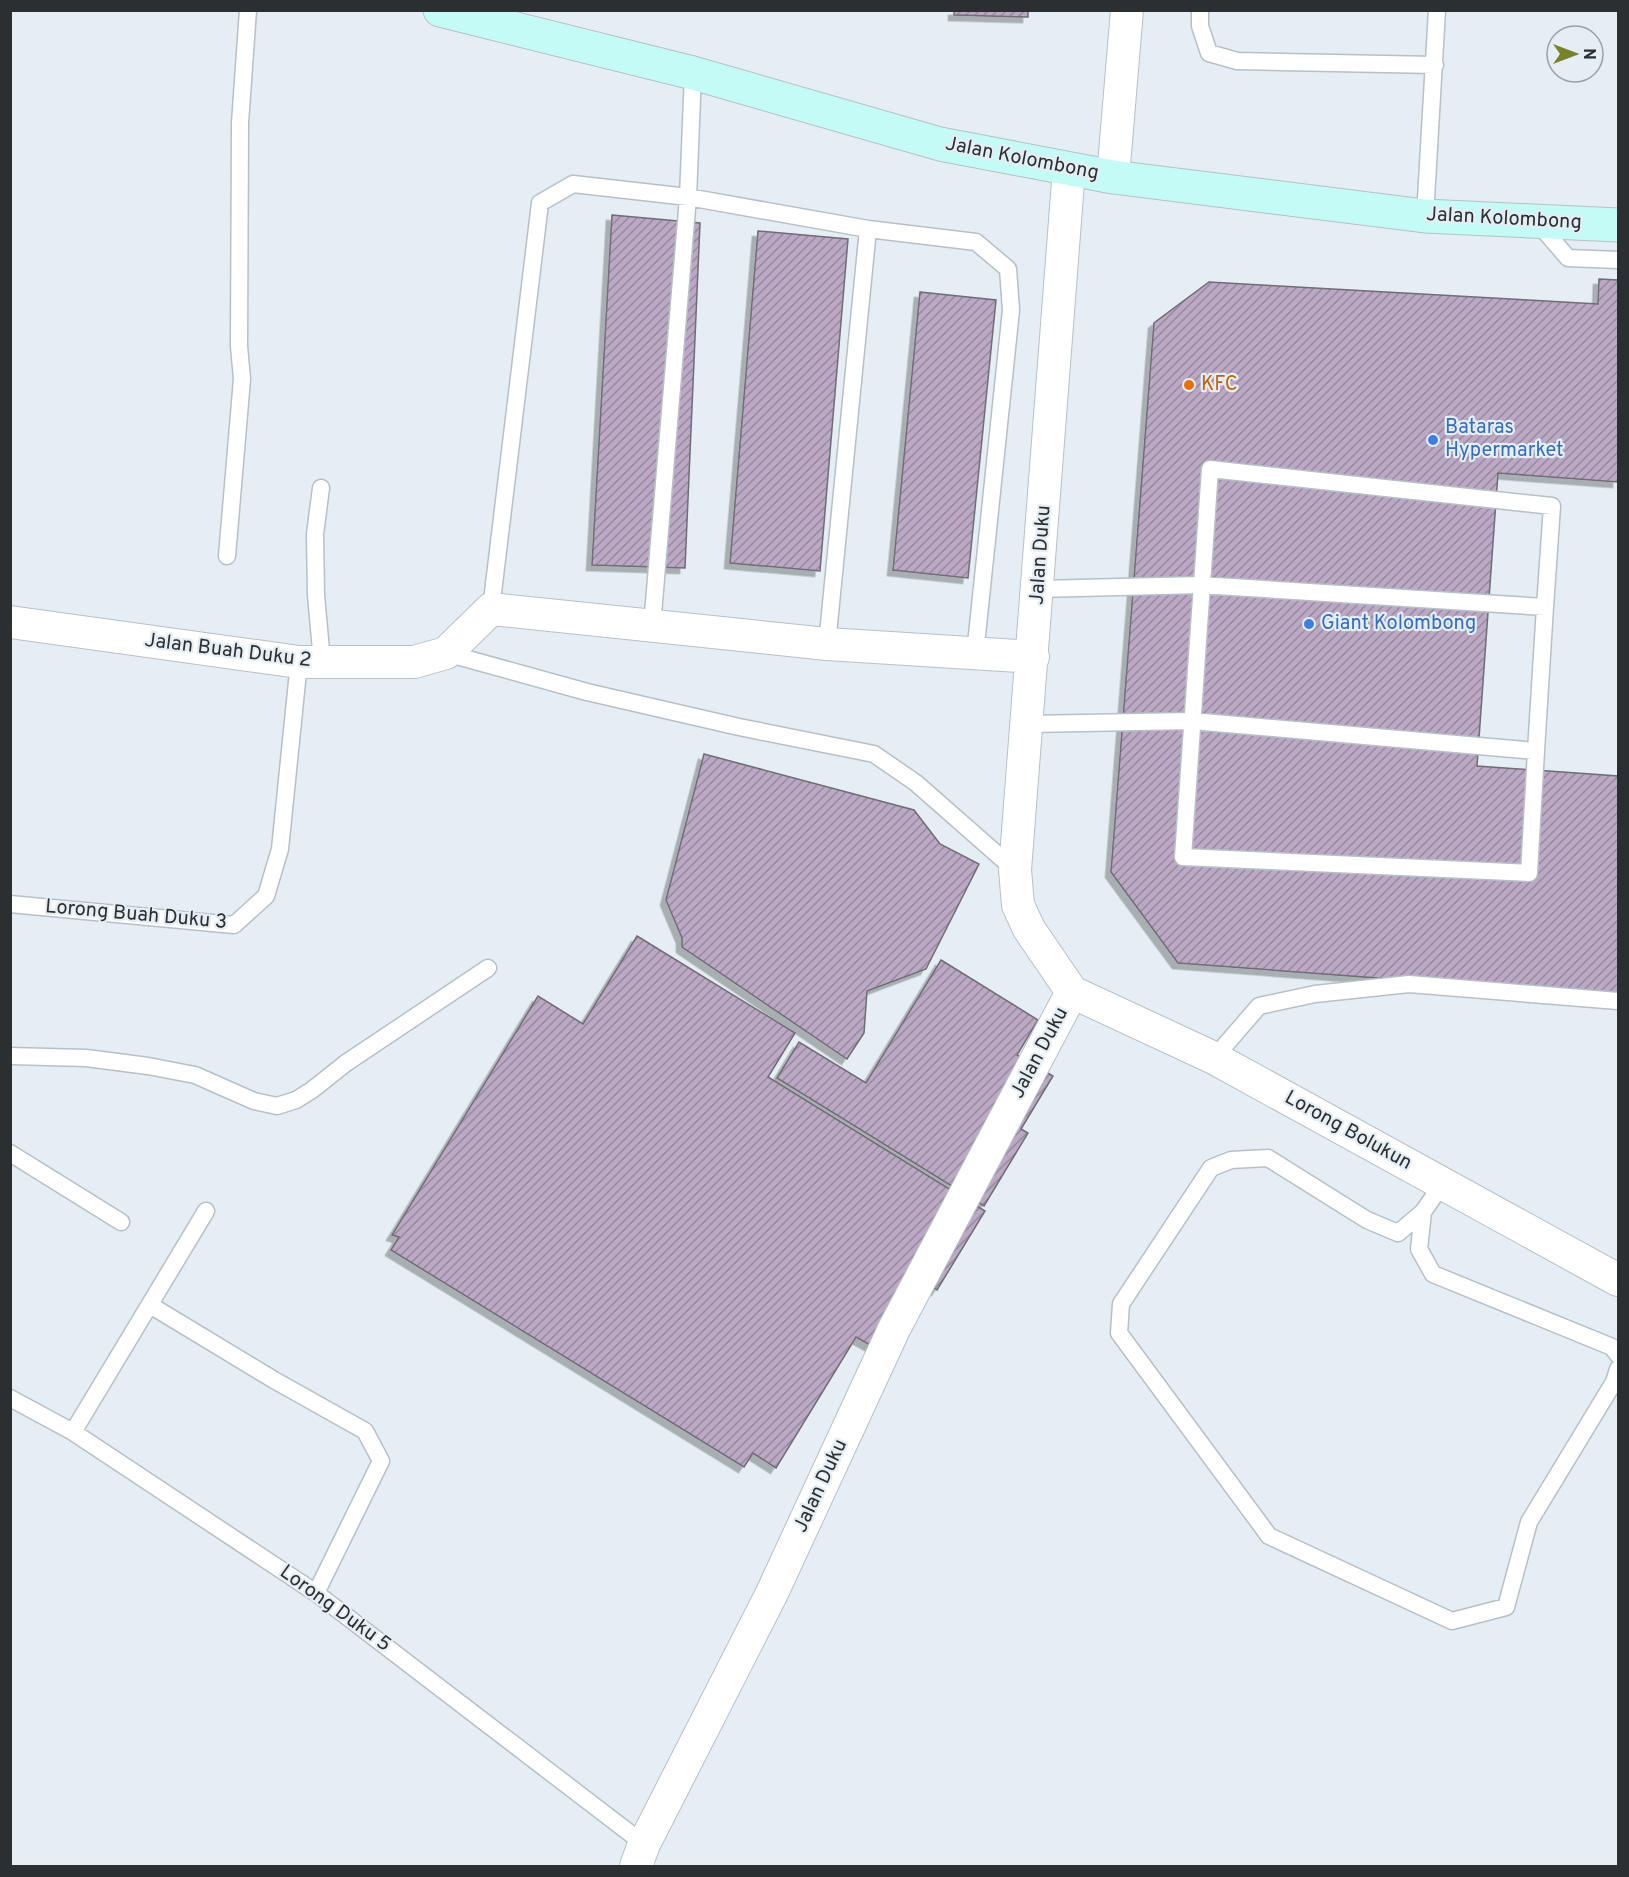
<svg xmlns="http://www.w3.org/2000/svg" width="1629" height="1877" viewBox="0 0 1629 1877" font-family="Overpass,sans-serif">
  <style>
    .building { fill: url(#building-hatch); stroke: #716c74; stroke-width: 1.5; filter: url(#shadow) }
    .lines { fill: none; stroke-linecap: round; stroke-linejoin: round }
    .lane-casing { stroke: #b7c0c6; stroke-width: 19 }
    .street-casing { stroke: #b7c0c6; stroke-width: 34 }
    .secondary-casing { stroke: #b7c0c6; stroke-width: 35 }
    .lane { stroke: #fff; stroke-width: 16 }
    .street { stroke: #fff; stroke-width: 32 }
    .secondary { stroke: #c4fbf7; stroke-width: 33 }
    .food-dot { fill: #e8710a; stroke: #e5eef4; stroke-width: 2 }
    .shop-dot { fill: #3f7fe0; stroke: #e5eef4; stroke-width: 2 }
    .labels { text-anchor: middle; dominant-baseline: central; stroke-width: 4.5; stroke-linejoin: round; paint-order: stroke }
    .street-label { font-size: 20px; fill: #2c2f31; stroke: #e5eef4 }
    .food-label { font-size: 20px; fill: #c56008; stroke: #e5eef4; text-anchor: start }
    .shop-label { font-size: 20px; fill: #366cbe; stroke: #e5eef4; text-anchor: start }
  </style>
  <defs>
    <pattern id="building-hatch" width="6" height="6" patternUnits="userSpaceOnUse" patternTransform="scale(1.5)"><rect width="6" height="6" fill="#bba8c4"/><path d="M-1 1l2-2M0 6l6-6M5 7l2-2" fill="none" stroke="#9889a0"/></pattern>
    <filter id="shadow"><feDropShadow dx="-5.5" dy="5.5" stdDeviation="0" flood-color="#0004"/></filter>
  </defs>
  <rect width="100%" height="100%" fill="#e5eef4"/>
  <path class="building" d="M954 10H1028V17L954 15Z
    M612 215 700 223 685 568 592 565Z
    M758 231 848 239 820 571 730 563Z
    M1599 279 1618 280V482L1498 473 1477 766 1618 776V996L1178 963 1111 872 1154 323 1209 282 1598 304Z
    M920 292 996 300 968 578 893 570Z
    M704 754 914 810 940 844 979 864 926 969 867 991 864 1033 847 1059 682 947V938L666 900Z
    M637 936 795 1033 768 1077 985 1211 937 1290 915 1276 872 1346 856 1337 776 1468 753 1453 744 1467 391 1250 399 1237 392 1235 538 996 583 1024Z
    M941 960 1038 1020 1017 1055 1053 1076 1021 1129 1028 1133 984 1206 777 1078 799 1042 866 1083Z"/>
  <g class="lines">
    <defs>
      <path id="lane" d="M1200 10V26L1209 53 1237 61 1435 65
        M1425 216 1437 10
        M1537 222 1568 258 1618 260
        M321 488 315 534 316 595 322 662
        M227 556 242 379 239 346 240 123 248 10
        M491 609 540 203 573 184 688 197 868 229 976 242 1008 269 1011 310 975 654
        M652 626 688 197 693 73
        M827 644 868 229
        M446 653 587 692 739 727 874 754 916 783 1015 870
        M1028 724 1192 721 1536 751 1545 607 1201 585 1038 589
        M1536 751 1529 873 1183 857 1210 469 1552 506 1545 607
        M10 904 234 925 266 896 280 849 299 662
        M10 1056 86 1058 148 1066 195 1075 254 1101 277 1106 296 1100 312 1090 346 1063 488 968
        M1214 1058 1259 1006 1315 994 1409 984 1618 1001
        M10 1153 121 1222
        M1443 1183 1423 1212 1419 1249 1433 1274 1612 1347 1618 1355
        M1423 1212 1398 1233 1367 1220 1268 1158 1231 1160 1211 1168 1121 1304 1119 1333 1269 1536 1452 1621 1506 1607 1529 1522 1614 1382 1618 1369
        M150 1305 274 1380 365 1431 381 1461 316 1593
        M10 1398 73 1432 316 1593 644 1844
        M73 1432 206 1211"/>
      <path id="street" d="M1113 177 1127 10
        M10 622 299 662H414L446 653 491 609 827 644 1033 657
        M1072 992 1214 1058 1618 1280
        M636 1866 644 1844 772 1593 894 1329 1072 992 1029 929 1018 905 1015 870 1069 169"/>
      <path id="secondary" d="M440 10 693 73 940 144 1113 177 1425 216 1618 225"/>
    </defs>
    <use href="#lane" class="lane-casing"/>
    <use href="#street" class="street-casing"/>
    <use href="#secondary" class="secondary-casing"/>
    <use href="#lane" class="lane"/>
    <use href="#street" class="street"/>
    <use href="#secondary" class="secondary"/>
  </g>
  <circle class="food-dot" cx="1189" cy="385" r="6"/>
  <g class="shop-dot">
    <circle cx="1433" cy="440" r="6"/>
    <circle cx="1309" cy="624" r="6"/>
  </g>
  <g class="labels">
    <g class="street-label">
      <text transform="translate(1022 159) rotate(11)">Jalan Kolombong</text>
      <text transform="translate(1504 219) rotate(3)">Jalan Kolombong</text>
      <text transform="translate(1041 555) rotate(-86)">Jalan Duku</text>
      <text transform="translate(228 651) rotate(7)">Jalan Buah Duku 2</text>
      <text transform="translate(136 915) rotate(5)">Lorong Buah Duku 3</text>
      <text transform="translate(1040 1053) rotate(-62)">Jalan Duku</text>
      <text transform="translate(1348 1131) rotate(29)">Lorong Bolukun</text>
      <text transform="translate(821 1486) rotate(-65)">Jalan Duku</text>
      <text transform="translate(335 1609) rotate(36)">Lorong Duku 5</text>
    </g>
    <g class="food-label">
      <text x="1201" y="385">KFC</text>
    </g>
    <g class="shop-label">
      <text x="1445" y="428">Bataras<tspan x="1445" dy="23">Hypermarket</tspan></text>
      <text x="1321" y="624">Giant Kolombong</text>
    </g>
  </g>
  <rect width="1629" height="1877" fill="none" stroke="#2c2f31" stroke-width="24"/>
  <g transform="translate(1575 54) rotate(90)"><circle r="28" fill="#e5eef4" stroke="#9ba2a6" stroke-width="1.5"/>
  <path d="M0-4.5L10 22L0 15L-10 22Z" fill="#7b812b"/>
  <text y="-9" font-size="16" font-weight="bold" text-anchor="middle" fill="#2c2f31">N</text>
  </g>
</svg>
